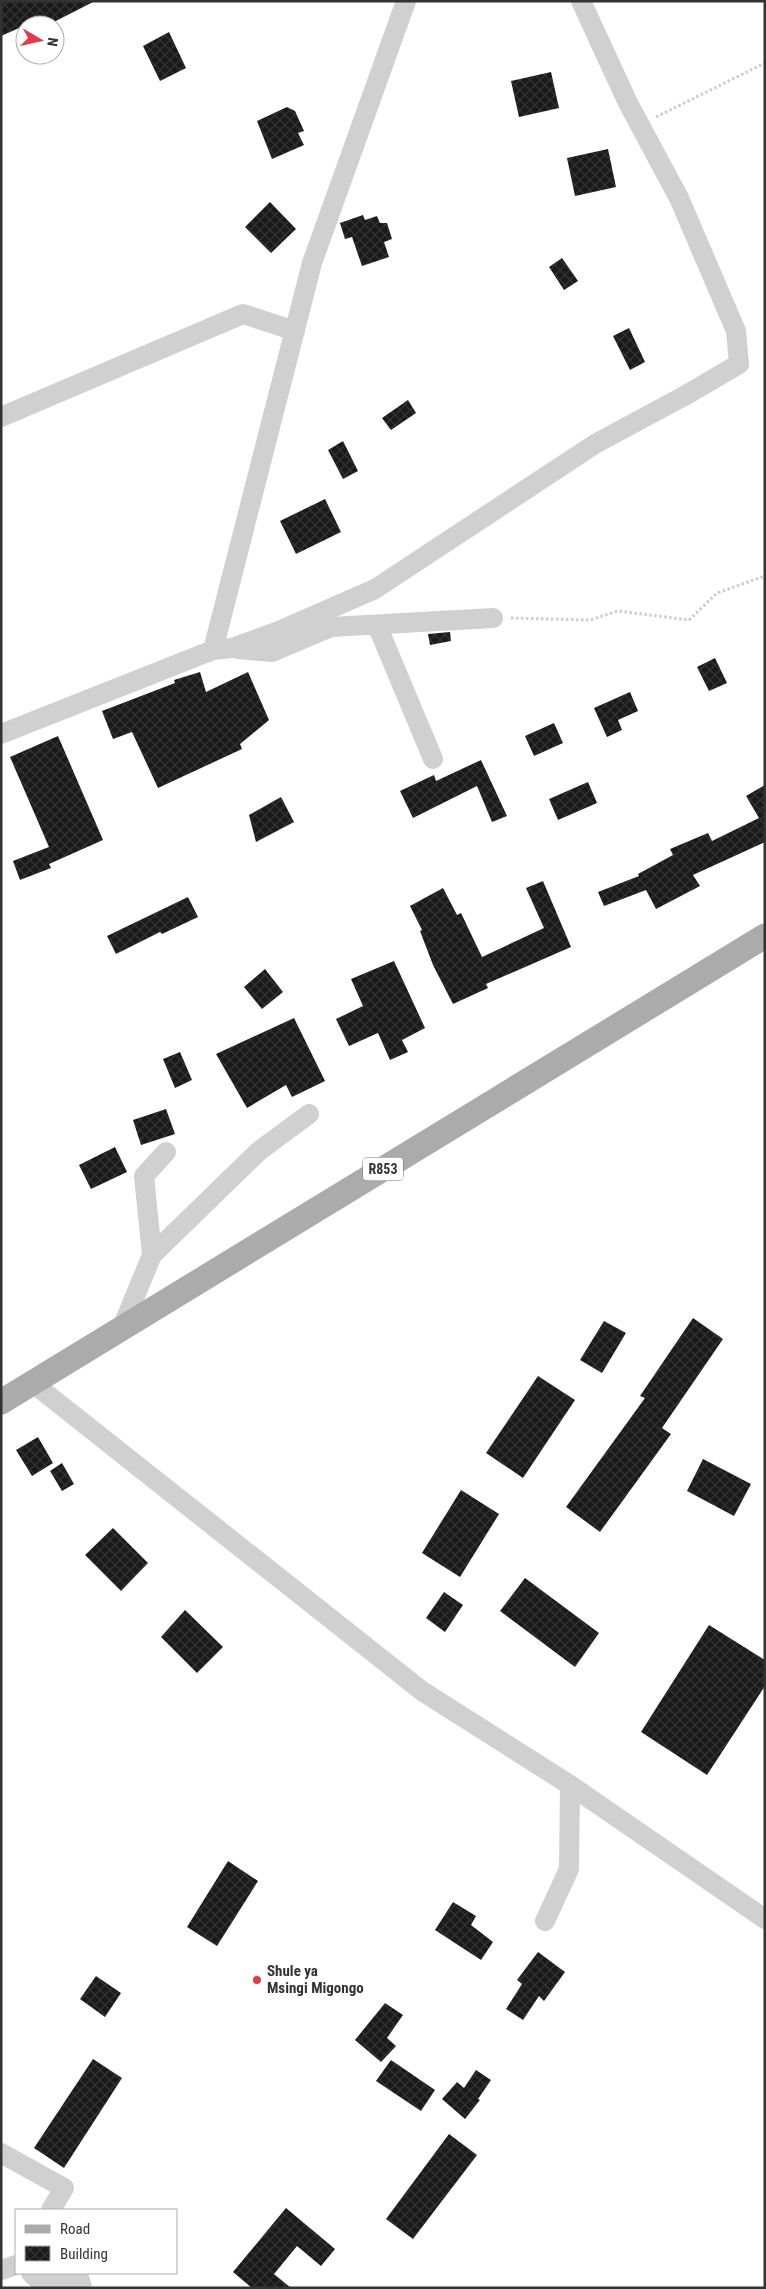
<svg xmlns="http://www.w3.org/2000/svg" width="766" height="2289" viewBox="0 0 766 2289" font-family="'Roboto Condensed',sans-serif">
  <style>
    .building { fill: url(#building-cross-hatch) }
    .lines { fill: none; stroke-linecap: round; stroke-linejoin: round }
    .path { stroke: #cdcdcd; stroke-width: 3; stroke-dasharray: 2.5 2.5; stroke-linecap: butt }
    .minor { stroke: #d0d0d0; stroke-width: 20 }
    .major { stroke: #ababab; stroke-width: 25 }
    .poi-dot { fill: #e63946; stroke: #fff; stroke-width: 2 }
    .labels { text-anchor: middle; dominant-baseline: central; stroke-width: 5; stroke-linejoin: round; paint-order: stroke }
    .shield { fill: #fff; stroke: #707070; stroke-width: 1 }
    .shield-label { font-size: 14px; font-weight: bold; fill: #333 }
    .poi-label { font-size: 15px; font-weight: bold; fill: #333; stroke: #fff; text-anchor: start }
  </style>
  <defs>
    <pattern id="building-cross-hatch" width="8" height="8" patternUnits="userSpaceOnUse" patternTransform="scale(1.25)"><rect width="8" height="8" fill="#1a1a1a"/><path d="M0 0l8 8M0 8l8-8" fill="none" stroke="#333"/></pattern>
  </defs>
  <rect width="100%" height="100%" fill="#fff"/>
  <path class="building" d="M1 1H95L48 25 44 17 1 36Z
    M169 32 186 68 160 81 143 46Z
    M551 72 559 108 519 117 511 81Z
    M287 107 295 111 304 131 298 133 304 145 272 159 257 121Z
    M608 149 616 187 575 196 567 158Z
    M270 202 296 229 271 253 245 227Z
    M363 215 365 220 377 216 380 223H387L392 239 384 242 389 257 362 266 352 237 345 239 340 223Z
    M562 258 578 281 564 290 549 267Z
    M629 328 645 362 630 370 613 336Z
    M408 400 416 413 391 430 382 418Z
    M343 441 358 471 343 479 328 450Z
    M325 499 341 532 296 554 280 521Z
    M450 632 451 641 430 645 428 634Z
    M715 658 727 683 709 691 697 667Z
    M200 672 206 692 248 672 269 720 240 744 242 749 158 788 132 732 113 739 102 711 175 683 174 680Z
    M630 692 638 711 618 720 622 730 607 737 594 708Z
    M554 723 563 743 534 756 525 736Z
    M58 736 103 840 49 864 51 868 20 880 13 861 49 847 10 757Z
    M481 760 507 816 492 822 477 786 413 818 400 791 434 775 436 781Z
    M588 782 597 803 558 820 549 799Z
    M765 785V842L693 875 700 886 656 909 646 890 604 906 598 892 639 876 638 874 673 855 670 849 708 833 712 841 759 818 746 796Z
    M281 797 294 822 256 842 249 815Z
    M543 881 571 947 486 984 488 988 453 1004 433 965 420 931 422 930 410 906 443 888 457 915 461 913 482 957 544 928 526 888Z
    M188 897 198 917 162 934 160 932 116 954 107 936Z
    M394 961 425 1028 402 1040 408 1052 390 1060 378 1033 349 1046 336 1019 363 1006 351 979Z
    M265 969 283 992 262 1009 244 987Z
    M294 1018 325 1081 292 1097 286 1085 247 1108 216 1054Z
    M180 1052 192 1080 175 1088 163 1059Z
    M166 1109 175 1134 141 1145 133 1120Z
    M115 1147 127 1172 91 1189 79 1165Z
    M693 1318 723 1339 662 1428 671 1434 600 1532 566 1507 645 1398 640 1396Z
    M604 1321 626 1333 602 1373 580 1360Z
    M538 1376 575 1400 523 1478 486 1453Z
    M38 1437 53 1463 32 1476 16 1450Z
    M703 1459 751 1484 734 1516 687 1491Z
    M62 1463 74 1484 62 1491 50 1471Z
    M461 1490 499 1514 460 1577 422 1553Z
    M113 1528 148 1563 121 1591 85 1555Z
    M525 1578 599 1633 575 1667 500 1611Z
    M444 1592 463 1605 445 1632 426 1618Z
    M185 1610 223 1647 197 1673 161 1637Z
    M709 1625 765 1660V1686L707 1775 641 1732Z
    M228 1861 258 1881 217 1946 187 1927Z
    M453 1902 476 1916 471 1925 493 1942 481 1960 435 1930Z
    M538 1952 565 1972 544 2001 539 1996 523 2020 506 2009 522 1984 517 1980Z
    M96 1976 121 1993 105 2017 80 1999Z
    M385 2003 403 2015 387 2038 396 2046 381 2062 355 2040Z
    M93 2059 122 2078 64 2168 34 2148Z
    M391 2060 435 2090 421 2111 376 2081Z
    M476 2070 491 2080 478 2099 480 2100 465 2119 442 2099 457 2082 464 2088Z
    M449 2134 477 2155 413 2239 386 2219Z
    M286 2208 335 2249 321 2266 297 2246 274 2274 291 2288H252L233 2272Z"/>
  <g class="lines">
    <path class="path" d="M656 117 765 63
      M511 618 590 620 618 611 689 620 717 593 765 576"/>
    <path class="minor" d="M1 417 243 314 295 331
      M377 625 433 759
      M238 649 272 652 331 627 493 618
      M213 650 232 648 279 631 375 589 595 444 686 395 739 364 736 331 679 198 628 103 581 1
      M1 734 213 650 312 263 406 1
      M152 1255 144 1176 166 1152
      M121 1330 152 1255 259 1151 309 1114
      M34 1384 422 1691 570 1785 765 1919
      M545 1921 569 1869 570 1785
      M1 2153 64 2188 51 2210
      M1 2270 16 2265
      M31 2273 40 2281 80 2280 82 2288"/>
    <path class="major" d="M1 1402 765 936"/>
  </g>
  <circle class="poi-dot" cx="257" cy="1980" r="5"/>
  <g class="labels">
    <rect class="shield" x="363" y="1157.5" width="40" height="23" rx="4"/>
    <g class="shield-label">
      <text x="383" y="1169">R853</text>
    </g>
    <g class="poi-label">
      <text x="267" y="1971">Shule ya<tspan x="267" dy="17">Msingi Migongo</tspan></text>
    </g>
  </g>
  <rect width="766" height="2289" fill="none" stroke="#333333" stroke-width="5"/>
  <rect x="15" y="2209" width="162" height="65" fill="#ffffff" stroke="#adadad"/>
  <rect x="25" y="2225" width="25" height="8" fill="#ababab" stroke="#adadad"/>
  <text x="60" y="2234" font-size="15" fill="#333333">Road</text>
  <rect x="25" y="2246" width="25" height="15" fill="url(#building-cross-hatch)" stroke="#adadad"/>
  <text x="60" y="2259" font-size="15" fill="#333333">Building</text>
  <g transform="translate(40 40) rotate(99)"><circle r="24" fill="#ffffff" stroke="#adadad"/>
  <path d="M0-4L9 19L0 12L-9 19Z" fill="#e63946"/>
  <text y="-8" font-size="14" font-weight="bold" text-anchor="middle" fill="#333333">N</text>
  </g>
</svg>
